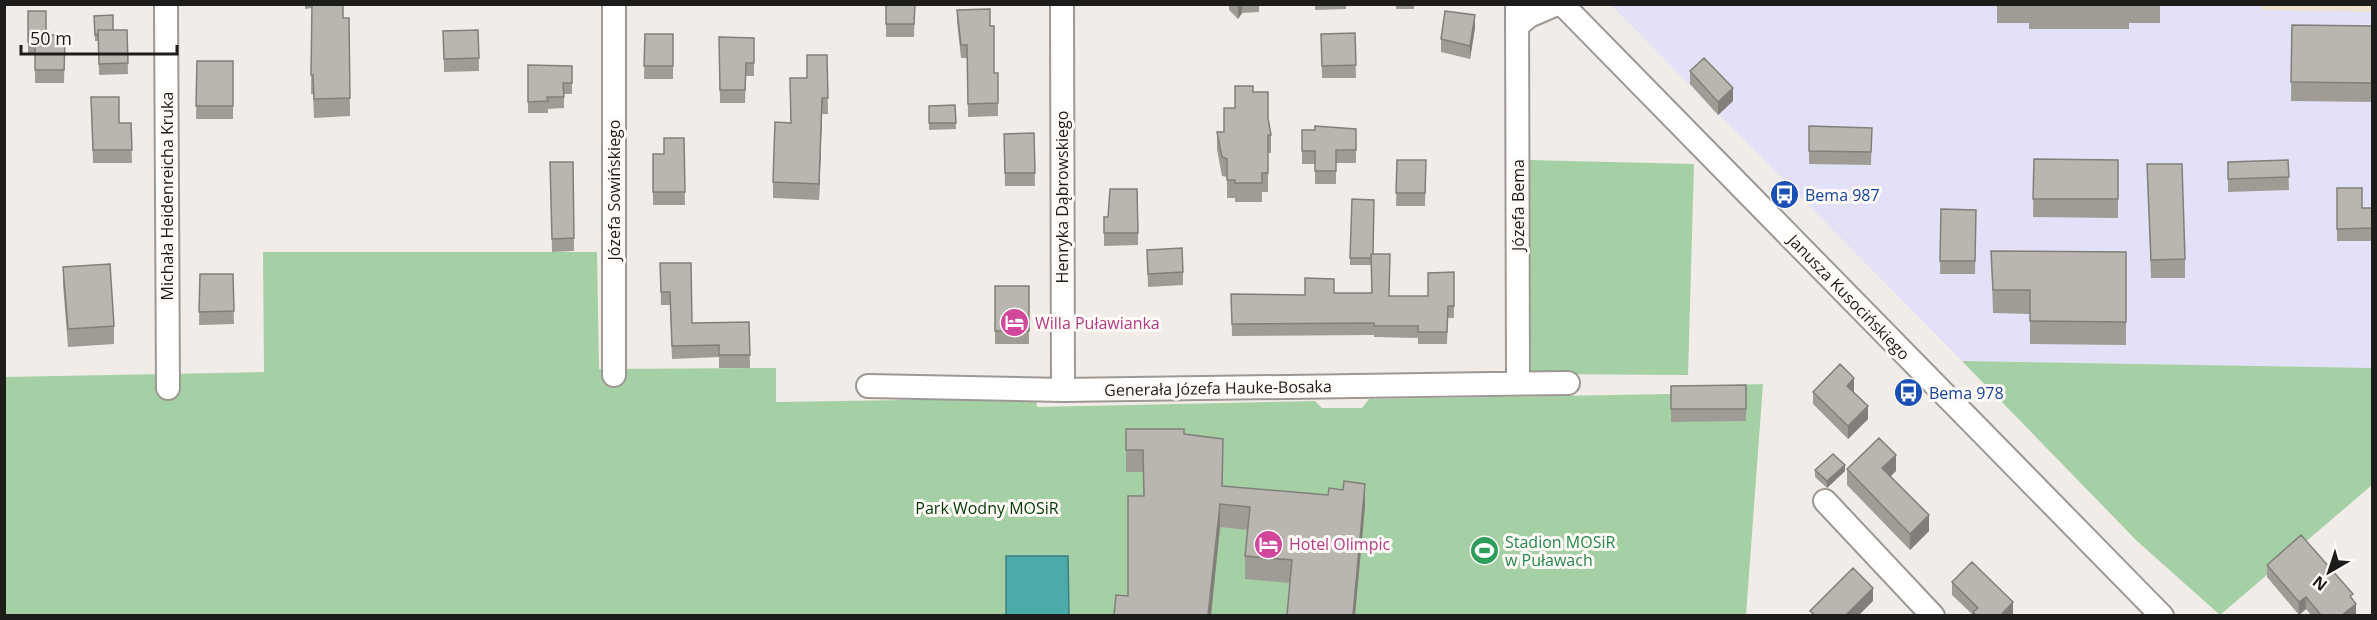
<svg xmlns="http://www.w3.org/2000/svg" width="2377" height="620" viewBox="0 0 2377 620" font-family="'Open Sans',sans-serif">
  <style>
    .commercial { fill: #eee2ce }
    .medical { fill: #e3e1f7 }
    .green { fill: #a5cfa5 }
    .water { fill: #4baaaa; stroke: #3e7f7f; stroke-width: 1.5 }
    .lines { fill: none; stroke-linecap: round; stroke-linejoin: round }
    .minor-casing { stroke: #9e9894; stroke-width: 26 }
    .minor { stroke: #fff; stroke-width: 22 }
    .wall { fill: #9f9c96 }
    .shaded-wall { fill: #827f7a }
    .building { fill: #b9b5af; stroke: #827f7a; stroke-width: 1.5 }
    .labels { text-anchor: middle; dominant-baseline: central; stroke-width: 6; stroke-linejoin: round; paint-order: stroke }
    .street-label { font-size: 16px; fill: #1e1c1a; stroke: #fffaf6 }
    .transit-label { font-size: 16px; fill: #164399; stroke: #fffaf6; text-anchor: start }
    .hotel-label { font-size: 16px; fill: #b23c85; stroke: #fffaf6; text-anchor: start }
    .park-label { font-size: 16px; fill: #003706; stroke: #fffaf6 }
    .leisure-label { font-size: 16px; fill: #27864d; stroke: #fffaf6; text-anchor: start }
  </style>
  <rect width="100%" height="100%" fill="#f2ece8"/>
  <path class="commercial" d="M2261 5H2372V12L2261 10Z"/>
  <path class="medical" d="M2261 4 2262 10 2372 12V368L1962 361 1611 5Z"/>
  <path class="green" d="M1529 160 1694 164 1688 375 1531 374Z
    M263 252H597L599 369 776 368V402L1036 398 1037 407 1315 401 1322 408H1362L1369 399 1671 394V399L1733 397V385L1763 384 1746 615 5 616 4 377 264 372Z
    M1962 361 2372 368V485L2220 615 2137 541Z"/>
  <path class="water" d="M1006 556H1068L1069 615H1006Z"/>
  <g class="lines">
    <defs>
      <path id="minor" d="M166 4 168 388
        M614 4V375
        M1062 4 1063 390
        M1517 4 1518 383
        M1562 4 2162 616
        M1517 26 1529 16 1557 4
        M868 386 1063 390 1568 383
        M1825 501 1933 616"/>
    </defs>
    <use href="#minor" class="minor-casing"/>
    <use href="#minor" class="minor"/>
  </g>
  <path class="wall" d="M191 4H267V5L191 6Z
    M305 4H343V18H349L350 116 314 118 313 94H311L312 8 305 9Z
    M915 4 914 37H886V5Z
    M1229 4H1259V12L1242 13 1238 19 1229 10Z
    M1315 4H1346V9L1315 10Z
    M1396 4H1414V9H1396Z
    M1997 4H2160V23H2129V29H2029V23H1997Z
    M957 10 990 26 994 73H998V116L968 117 967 58H961L957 22Z
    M28 11 46 35 61 41H65L64 83H35V55H28Z
    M94 16 113 30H127L128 74 99 75 98 41H95Z
    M2292 25 2373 26V102L2291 101Z
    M1475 28 1470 59 1441 52V39Z
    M478 30 479 71 444 72 443 31Z
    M1355 33 1356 78H1322L1321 34Z
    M645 34H673V79H644Z
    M719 37 754 38V76H746L745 103H720Z
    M827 55 828 114H822L819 200 773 198V182L790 123Z
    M197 61H233V119H196Z
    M528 65 572 66V94H564V108L548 109V113H528Z
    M1690 71 1733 101 1718 115 1690 84Z
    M1253 92 1268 119 1271 135V153H1268V192H1262V202H1235V198H1227V177L1222 176 1217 150V132H1224L1235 108Z
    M91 97 119 123H131L132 163H93Z
    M955 105 956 129 929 130V106Z
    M1809 126 1872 128 1871 165 1809 164Z
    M1356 129V163H1336V184H1315V164H1302V130Z
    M1034 133 1035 186H1005L1004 134Z
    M684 138 685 205H653V154H664Z
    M2034 159 2118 160V218L2033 217Z
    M1397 160H1426L1425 206H1396Z
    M2288 160 2289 190 2228 192V162Z
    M550 162H573L574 251 552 252Z
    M2147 164 2185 259V278H2151Z
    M2337 188 2362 208H2373V241H2337Z
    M1941 209 1976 210 1975 274H1940Z
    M1104 217H1108L1138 233V245L1104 246Z
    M1147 250 1183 272V285L1148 287Z
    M1991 251 2126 252V345L2030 344V314L1993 313Z
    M1373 254 1389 296H1428L1454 272V318H1448L1447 344H1418V338L1374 337V335L1232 336 1231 294 1305 295 1334 293H1371V265H1350V258Z
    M660 263 692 323 749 322 750 368H719V357L672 359 670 305H661Z
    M63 267 114 326V344L68 347 63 285Z
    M200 274H233L234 324 199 325Z
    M995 286H1029V344H995Z
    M1746 385V421L1671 422V386Z
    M1854 391 1853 392 1868 419 1848 439 1813 404V392Z
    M1126 429 1184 434 1223 461V486L1365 506 1355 615H1287L1290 583 1245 579V556L1248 530 1220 527 1211 615H1114L1128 596 1144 496 1143 472H1126Z
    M1847 469 1896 471 1891 476 1929 531 1910 550 1847 485Z
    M1815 470 1845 471 1827 488 1815 477Z
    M2267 565 2353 599 2356 615H2311L2306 609 2299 615 2267 577Z
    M1952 582 2013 615H1973L1952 595Z"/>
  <path class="shaded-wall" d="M1239 4H1242V13L1238 19V6Z
    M1475 15V28L1470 59V46Z
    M1733 88V101L1718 115V102Z
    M822 98V114L819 200V184Z
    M1854 378V391L1847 399V386Z
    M1868 406V419L1848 439V426Z
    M1896 455V471L1882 484V468Z
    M1845 465V471L1827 488V481Z
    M1365 484V506L1355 615H1353Z
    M1220 504V527L1211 615H1208Z
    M1929 515V531L1910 550V534Z
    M1873 588V601L1859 615H1846Z
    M2306 597V609L2299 615V602Z
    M2013 602V615H2001Z
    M2356 604V615H2342Z"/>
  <path class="building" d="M312 4H343V18H349L350 98 314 99 313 75H311Z
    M915 4 914 24H886V5Z
    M990 9V26H994V73H998V103L968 104 967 45H961L957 10Z
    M28 11H46V35H61V41H65L64 70H35V42H28Z
    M1445 11 1475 15 1470 46 1441 39Z
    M113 15V30H98V34L95 35 94 16Z
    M2292 25 2373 26V83L2291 82Z
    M98 30H127L128 63 99 64Z
    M478 30 479 58 444 59 443 31Z
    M1355 33 1356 65 1322 66 1321 34Z
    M645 34H673V66H644Z
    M719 37 754 38V63H746L745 90H720Z
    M807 55H827L828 98H822L819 184 773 182 775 122 791 123 790 78H807Z
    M1704 58 1733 88 1718 102 1690 71Z
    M197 61H233V106H196Z
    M528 65 572 66V83H563L564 97H547L548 101 528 102Z
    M1235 86H1253V92H1268V118L1271 135H1268V173H1262V183H1235V180H1227V159L1222 157 1217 132H1224V108H1235Z
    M91 97H119V123H131L132 150H93Z
    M955 105 956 123H929V106Z
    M1315 126 1356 129V150H1336V171H1315V151H1302V130H1315Z
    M1809 126 1872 128 1871 152 1809 151Z
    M1034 133 1035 173H1005L1004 134Z
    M664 138H684L685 192H653V154H664Z
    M2034 159 2118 160V199H2033Z
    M1397 160H1426L1425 193H1396Z
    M2288 160 2289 177 2228 179V162Z
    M550 162H573L574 238 552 239Z
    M2147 164H2182L2185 259 2151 260Z
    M2337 188H2362V208H2373V228L2337 229Z
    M1110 189H1137L1138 233H1104V217H1108Z
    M1352 199 1374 200 1373 254H1371V258H1350Z
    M1941 209 1976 210 1975 261H1940Z
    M1182 248 1183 272 1148 274 1147 250Z
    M1991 251 2126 252V322L2030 321V290H1993Z
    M1371 254H1390L1389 296H1428V273L1454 272V306H1448L1447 332H1418V326H1374V323L1232 324 1231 294 1305 295V278L1334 279V293H1372Z
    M660 263H691L692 323 749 322 750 355H719V345L672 346 670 292H661Z
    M110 264 114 326 68 329 63 267Z
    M200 274H233L234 311 199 312Z
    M995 286H1029V331H995Z
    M1840 364 1854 378 1847 386 1868 406 1848 426 1813 392Z
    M1746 385V409H1671V386Z
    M1126 429H1184V434L1223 439 1222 486 1328 495 1329 488 1343 490 1344 481 1365 484 1353 615H1287L1292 560 1245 556 1250 507 1220 504 1208 615H1114L1116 595 1128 596V496H1144L1143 450H1126Z
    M1879 438 1896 455 1882 468 1929 515 1910 534 1847 469Z
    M1833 454 1845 465 1827 481 1815 470Z
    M2301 535 2353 594 2350 596 2356 604 2342 615H2321L2306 597 2299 602 2267 565Z
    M1972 562 2013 602 2001 615H1976L1973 612 1978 608 1952 582Z
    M1853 568 1873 588 1846 615H1815L1810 611Z"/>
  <defs>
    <symbol id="bus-disc" viewBox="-11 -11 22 22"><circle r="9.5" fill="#1a4fb4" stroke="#fffaf6"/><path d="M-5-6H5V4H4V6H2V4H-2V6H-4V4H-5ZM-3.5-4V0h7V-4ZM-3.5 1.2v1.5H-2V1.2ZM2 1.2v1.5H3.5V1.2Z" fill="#fff"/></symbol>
    <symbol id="hotel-disc" viewBox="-11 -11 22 22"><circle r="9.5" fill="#d1479c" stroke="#fffaf6"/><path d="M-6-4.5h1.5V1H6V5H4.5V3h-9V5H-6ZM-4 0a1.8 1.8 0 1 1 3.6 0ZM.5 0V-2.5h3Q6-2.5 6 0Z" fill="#fff"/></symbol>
    <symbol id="stadium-disc" viewBox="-11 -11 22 22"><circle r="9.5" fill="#2e9e5b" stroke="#fffaf6"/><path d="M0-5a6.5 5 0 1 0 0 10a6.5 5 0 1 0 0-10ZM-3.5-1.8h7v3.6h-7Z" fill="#fff"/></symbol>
  </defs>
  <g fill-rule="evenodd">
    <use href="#bus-disc" x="1768" y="178" width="33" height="33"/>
    <use href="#hotel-disc" x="998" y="306" width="33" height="33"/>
    <use href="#bus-disc" x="1892" y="376" width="33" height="33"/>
    <use href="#hotel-disc" x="1252" y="528" width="33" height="33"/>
    <use href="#stadium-disc" x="1468" y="534" width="33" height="33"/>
  </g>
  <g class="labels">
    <g class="street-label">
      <text transform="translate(614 190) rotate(-90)">Józefa Sowińskiego</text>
      <text transform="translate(167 196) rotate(-90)">Michała Heidenreicha Kruka</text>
      <text transform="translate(1062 197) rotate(-90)">Henryka Dąbrowskiego</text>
      <text transform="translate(1518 205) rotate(-90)">Józefa Bema</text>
      <text transform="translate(1849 297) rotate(46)">Janusza Kusocińskiego</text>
      <text transform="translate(1218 388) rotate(-1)">Generała Józefa Hauke-Bosaka</text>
    </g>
    <g class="transit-label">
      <text x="1805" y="195">Bema 987</text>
      <text x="1929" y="393">Bema 978</text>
    </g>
    <g class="hotel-label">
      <text x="1035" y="323">Willa Puławianka</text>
      <text x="1289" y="544">Hotel Olimpic</text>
    </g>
    <g class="park-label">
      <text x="987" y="508">Park Wodny MOSiR</text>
    </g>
    <g class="leisure-label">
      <text x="1505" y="542">Stadion MOSiR<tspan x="1505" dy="18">w Puławach</tspan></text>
    </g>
  </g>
  <rect width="2377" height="620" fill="none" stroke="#1e1c1a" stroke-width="12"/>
  <g transform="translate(2329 572) rotate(219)" stroke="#fffaf6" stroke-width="4.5" paint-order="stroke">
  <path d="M0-4.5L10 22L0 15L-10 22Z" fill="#1e1c1a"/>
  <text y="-9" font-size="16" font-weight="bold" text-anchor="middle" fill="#1e1c1a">N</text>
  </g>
  <path d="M21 45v9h156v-9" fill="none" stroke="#1e1c1a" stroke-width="3"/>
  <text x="30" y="45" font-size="18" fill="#1e1c1a" stroke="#fffaf6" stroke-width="4.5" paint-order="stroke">50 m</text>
</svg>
